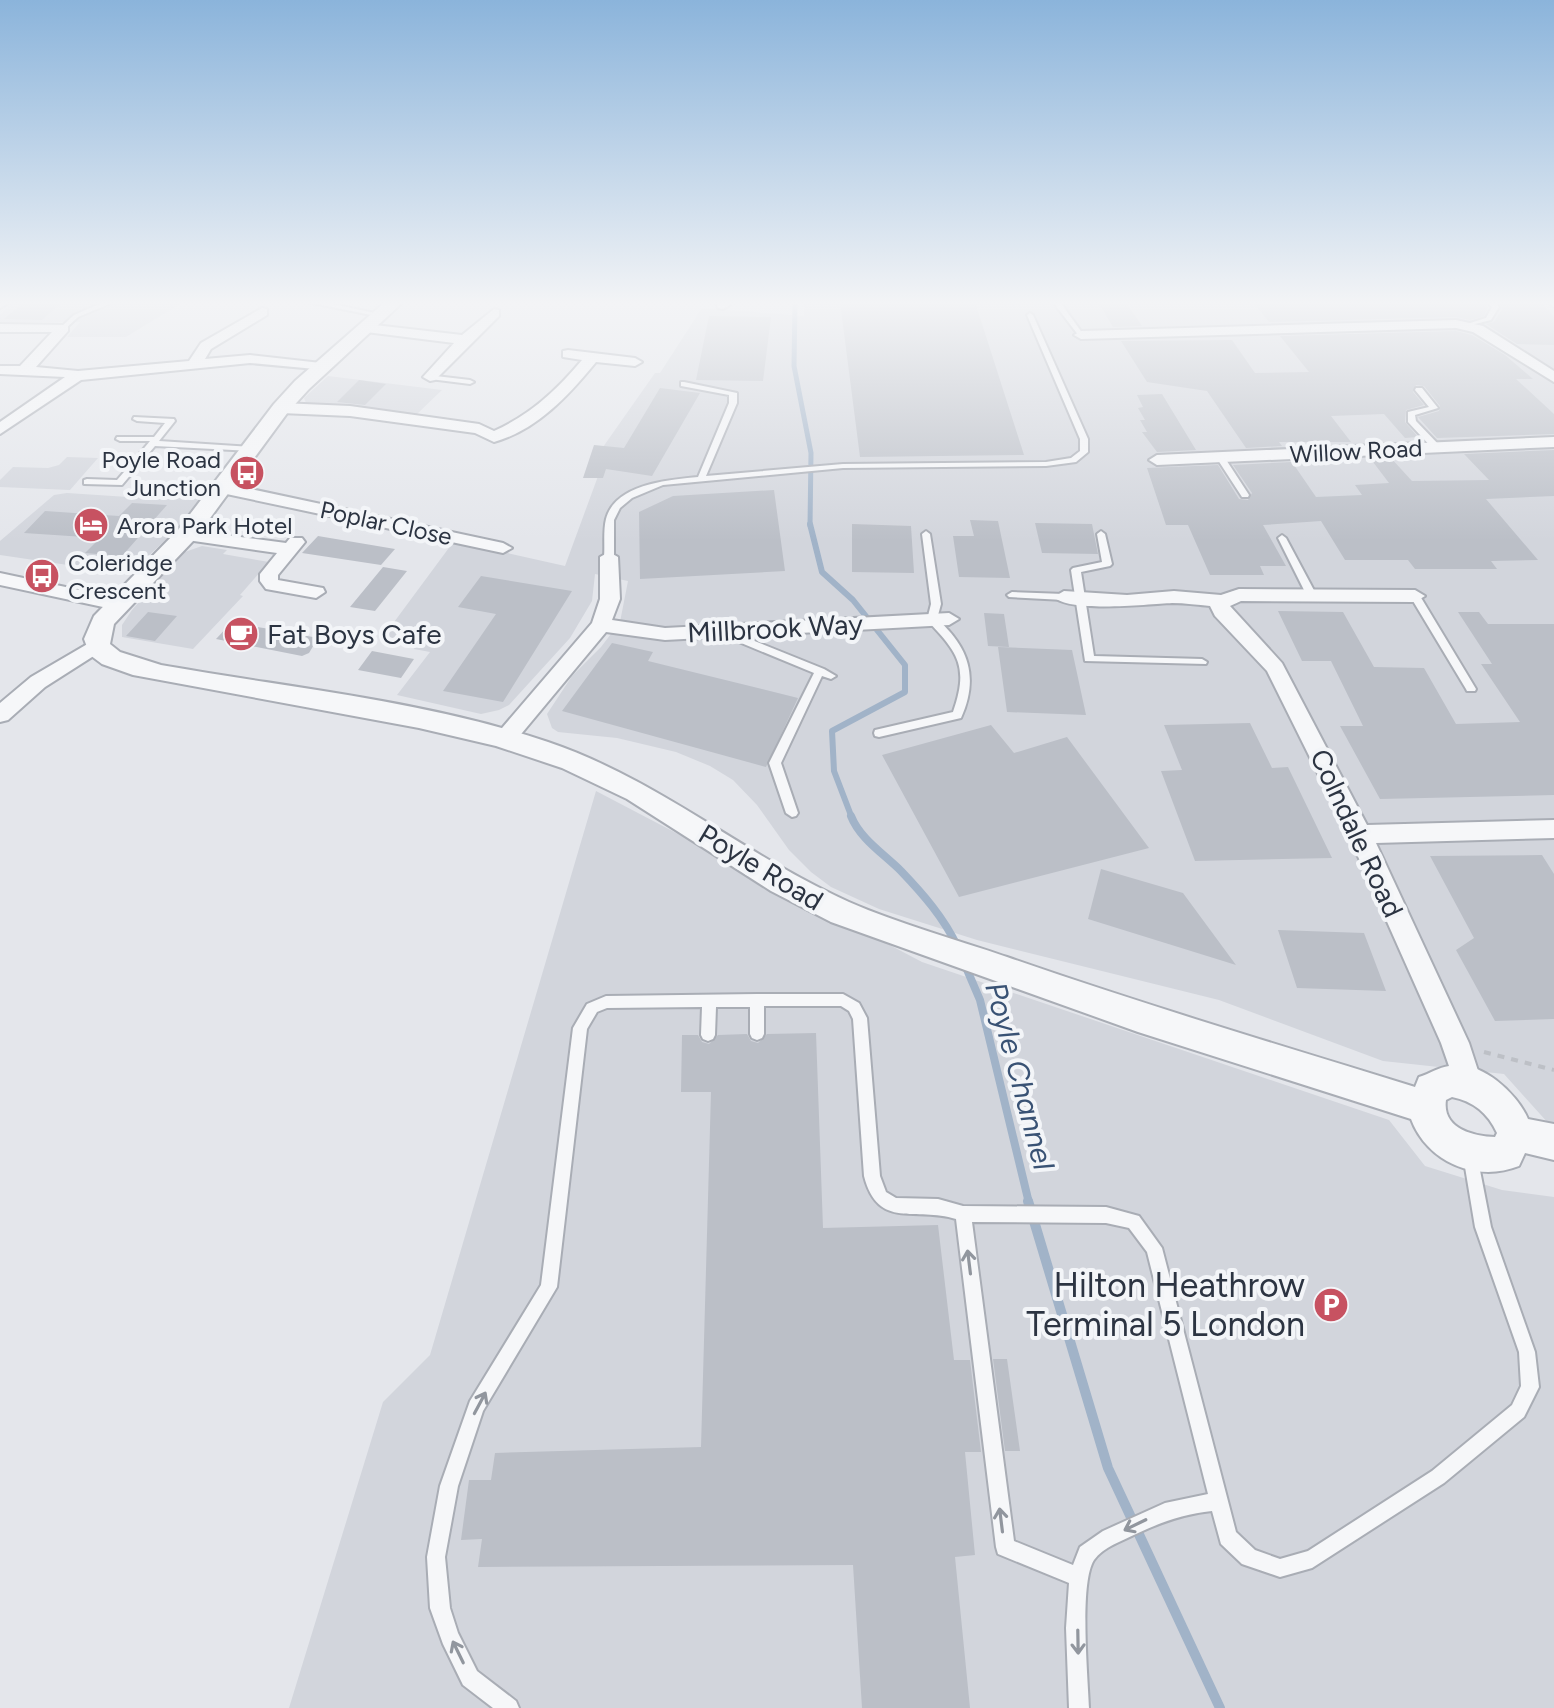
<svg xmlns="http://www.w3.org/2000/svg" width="1554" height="1708" viewBox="0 0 1554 1708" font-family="Figtree,sans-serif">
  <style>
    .built { fill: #d2d5dc }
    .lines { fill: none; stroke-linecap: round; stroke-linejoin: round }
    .stream-far3 { stroke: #a1b3c8; stroke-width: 5 }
    .stream-far2 { stroke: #a1b3c8; stroke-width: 6 }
    .stream-far1 { stroke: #a1b3c8; stroke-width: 8 }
    .stream { stroke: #a1b3c8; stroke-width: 10 }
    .building { fill: #bbbfc7 }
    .service-casing { stroke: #a9adb5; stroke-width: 4 }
    .minor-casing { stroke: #a9adb5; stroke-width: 4 }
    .tertiary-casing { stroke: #a9adb5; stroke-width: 4 }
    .path { stroke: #bdc0c6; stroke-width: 4; stroke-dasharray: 7 7; stroke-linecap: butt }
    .service { fill: #f6f7f9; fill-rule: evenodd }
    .minor { fill: #f6f7f9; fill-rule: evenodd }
    .tertiary { fill: #f6f7f9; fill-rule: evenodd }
    .oneway { stroke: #91969e }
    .labels { text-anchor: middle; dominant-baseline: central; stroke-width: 8; stroke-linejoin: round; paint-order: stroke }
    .far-street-label { font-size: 24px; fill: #2c3442; stroke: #f3f5f8 }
    .far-poi-label { font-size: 24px; fill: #2c3442; stroke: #f3f5f8; text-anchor: start }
    .street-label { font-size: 28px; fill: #2c3442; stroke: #f3f5f8 }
    .poi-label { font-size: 28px; fill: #2c3442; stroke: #f3f5f8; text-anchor: start }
    .water-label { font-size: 30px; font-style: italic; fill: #395274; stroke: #f3f5f8 }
    .near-poi-label { font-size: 34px; fill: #2c3442; stroke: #f3f5f8; text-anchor: end }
  </style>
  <rect width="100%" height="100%" fill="#e4e6eb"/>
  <path class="built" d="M14 302H183L126 337H67L80 322H0V315Z
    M804 302H1554V1125L1549 1124 1504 1074 1383 1061 1219 1000 977 940 879 909 831 887 811 872 789 850 757 805 733 780 710 766 676 752 617 738 558 732 552 728 547 714 572 676 601 647 620 622 628 581 595 574 592 601 570 638 509 705 499 710 481 714 397 695 430 652 414 649 416 644 383 637 454 541 565 566 608 449 603 447 655 373H660L702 308 804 316Z
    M328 376 442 390 416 415 365 407 306 403 304 398Z
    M67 457 98 458 70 490 0 487V480L13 467 48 468 59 465Z
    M67 493 128 497 203 495 189 518 129 574 0 555V541L54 495Z
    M202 546 227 550 223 554 269 562 240 595 243 596 193 649 122 637V625L132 610 182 553Z
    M596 791 922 962 1389 1120 1425 1166 1502 1190 1554 1197V1708H289L383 1402 430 1355Z"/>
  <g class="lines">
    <path class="stream-far3" d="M795 302 794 366 811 453 810 526"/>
    <path class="stream-far2" d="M810 524 822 572 853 600 905 665V692L832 731 834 771 852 818"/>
    <path class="stream-far1" d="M851 816C860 839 884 854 901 871 923 894 944 918 957 946
      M965 965 980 1000 1029 1203"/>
    <path class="stream" d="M1028 1201 1108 1468 1220 1708"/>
  </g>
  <path class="building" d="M24 302H62L42 320 4 319Z
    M840 302H975L1024 455 860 457Z
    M1098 302H1126L1142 326 1113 327Z
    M1253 302H1485L1488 307 1484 316 1470 320 1456 317 1269 322Z
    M1499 302H1541L1554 317V345L1517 344 1486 324 1494 322 1502 309Z
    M709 316 771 317 763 381 696 380Z
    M1456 331 1472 335 1505 355 1533 379H1516L1554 414V434L1437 438 1418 417 1439 411 1440 406 1424 386 1416 385 1413 392 1424 405 1406 410 1405 422 1418 437 1405 438 1384 414 1331 416 1351 442H1279L1282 446 1246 448 1207 391 1147 382 1121 341 1232 340 1255 373 1309 372 1280 336Z
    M359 380 386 384 365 405 337 402Z
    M660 388 700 393 652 476 606 469 603 478H583L594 445 624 448Z
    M1162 394 1196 450 1157 452 1142 432H1147L1140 420H1145L1138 408 1143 407 1137 395Z
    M1554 450V496L1486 499 1538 560 1491 561 1497 569H1415L1408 560H1345L1321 521 1263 525 1286 566H1260L1264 575H1210L1188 525H1166L1147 468 1218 465 1239 499 1248 500 1252 493 1233 465 1292 462 1316 497 1362 495 1355 485 1389 483 1370 458 1390 457 1412 481 1489 480 1464 454Z
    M774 490 785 571 640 579 639 512 673 496Z
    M132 503 167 505 122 556 85 553 100 538 24 533 45 511 119 516Z
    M970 520 998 521 1010 578 959 577 953 536H974Z
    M1035 523 1092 524 1098 554 1042 553Z
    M852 524 911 526 914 573 852 572Z
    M318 536 395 549 381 565 302 553Z
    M383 567 407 571 375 611 350 607Z
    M481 576 572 591 503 702 443 691 496 614 458 607Z
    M1278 611 1343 612 1374 667 1424 668 1456 724 1520 722 1481 664H1492L1458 612H1479L1488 624H1554V795L1380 799 1340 726H1363L1331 661H1302Z
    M148 612 177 616 155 641 126 636Z
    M984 613 1004 614 1009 647 988 646Z
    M231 623 270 629 318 638 309 653 302 656 216 639Z
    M612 643 653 652 648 661 798 698 766 767 562 711Z
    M998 647 1072 650 1086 715 1007 712Z
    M372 651 414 659 401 678 358 670Z
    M1250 723 1272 768 1288 767 1332 858 1195 861 1161 771 1182 770 1164 725Z
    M991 725 1014 753 1067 737 1149 848 959 897 882 755Z
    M1542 855 1554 874V1019L1495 1021 1456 950 1474 938 1430 856Z
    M1101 869 1183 893 1236 965 1088 919Z
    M1278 930 1364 933 1386 991 1297 988Z
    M816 1033 823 1228 938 1225 954 1360H970L981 1452H965L975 1555 955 1557 970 1708H862L853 1565 478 1567 482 1539 461 1540 469 1480H491L495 1453 701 1447 711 1092H681L682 1035H698L702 1042 709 1044 718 1035 747 1034 751 1041 758 1043 767 1034Z
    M993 1359H1007L1020 1451H1005Z"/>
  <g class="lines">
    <defs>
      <path id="service" d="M104 302H114L78 317 65 329 60 328 74 315Z
        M307 302H323L384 315 381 317Z
        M1053 302H1060L1083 334V336H1079Z
        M1488 302H1495L1499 307 1491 320 1467 326V324L1486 318 1492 307Z
        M1549 302H1554V307L1552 306Z
        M1030 313 1033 315 1088 439V452L1076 462 1046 466 843 468 663 485 632 498 620 508 614 520V557L609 560 604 557C605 545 603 531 606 519 615 484 668 480 698 477L729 403V395L681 386V382H684L737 393V403L706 476 843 464 1046 462 1071 458 1080 451V439L1027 315Z
        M427 375 470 380 474 382 470 384 430 379 426 377Z
        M1416 388H1422L1438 408 1415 415 1416 421 1440 446V450H1434L1408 422V412L1429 407 1415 390Z
        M134 417 174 419 175 421 159 441 252 447 256 449 252 451 155 446 122 485 84 484V480L87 479 117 480 131 464 110 463 106 461 107 459H135L150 441H120L116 439 117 437H154L165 423 137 421 133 419Z
        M1217 455H1223L1249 495 1248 497H1242L1216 457Z
        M926 531 930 534 941 604 937 619C969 647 979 678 961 718L879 737 875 736 874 733 875 730 953 712C969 666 958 653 927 620L931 604 922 534Z
        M1101 531 1105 534 1112 564 1110 566 1081 572 1094 656 1202 659 1207 662 1206 664 1085 661 1071 570 1073 568 1102 562 1097 534Z
        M1282 535 1286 538 1317 596 1315 598H1309L1307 596 1278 538Z
        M1012 592 1064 594 1069 597 1064 600 1009 597 1007 595Z
        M1415 593 1420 596 1476 689 1475 691H1467L1466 689 1410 596Z
        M733 627 736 628 742 636 824 669 836 676 831 679 822 676 781 763 798 813 796 816 792 817 786 813 769 763 814 673 734 640 728 630Z
        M757 994H843L859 1003 867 1018 880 1176 886 1192 896 1198 938 1199 963 1206 1106 1207 1139 1216 1162 1248 1236 1532 1255 1550 1280 1559 1308 1551 1432 1471 1512 1405 1521 1386 1519 1352 1475 1227 1463 1155 1465 1150 1470 1148 1475 1150 1477 1155 1491 1227 1535 1352 1539 1387 1524 1417 1444 1483 1312 1568 1280 1577 1242 1564 1221 1544 1212 1511C1184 1514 1161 1522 1136 1534 1122 1541 1103 1547 1094 1560 1079 1583 1088 1678 1089 1708H1069L1066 1628 1069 1583 998 1554 996 1547 956 1219C916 1206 878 1231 864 1176L853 1019 849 1011 841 1006H764V1034L762 1038 757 1040 752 1038 750 1034V1007H716L715 1035 713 1039 708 1041 703 1039 701 1035 702 1007 607 1008 597 1012 587 1029 557 1287 483 1411 458 1486 445 1557 450 1608 458 1633 477 1671 516 1701 519 1708H493L463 1685 443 1644 430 1608 427 1557 440 1486 470 1401 541 1285 573 1028 587 1004 606 996ZM972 1222 1106 1223 1129 1228 1147 1252 1208 1494 1165 1503 1103 1531 1080 1547 1073 1565 1014 1541Z"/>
      <path id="minor" d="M0 302H9L0 308Z
        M716 302H730V305L723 309 718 308Z
        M262 308 267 309V315L211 349 205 359 250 355 321 363 326 364V370L250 363 81 380 0 434V422L65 377 0 374V366H20L52 332H0V324L68 325V331L36 367 78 371 189 361 201 343Z
        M494 309 499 310V316L435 380 430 381 423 377 454 343 366 332 359 328 366 324 462 335Z
        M1456 320 1483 326 1554 371V382L1473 332 1456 328 1081 339 1074 335 1081 331Z
        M568 350 635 358 642 362 635 366 596 362C569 395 537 430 494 442L475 433 350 416 281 413 273 408 281 403 350 406 479 424 494 431C530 415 557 390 582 360L563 357V351Z
        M1554 437V447L1157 465 1149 460 1157 455Z
        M223 483 503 543 512 548 503 553 217 492 214 488 217 484Z
        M186 530 286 543 290 538H302L305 542 278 575V580L323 588 325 592 316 598 266 589 260 581V574L277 553 180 539 177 535Z
        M609 552 618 557 620 599 612 620 665 628 949 613 959 619 949 625 665 640 606 632 512 745H496L493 740 496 735 592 623 600 599V557Z
        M0 573 117 598 127 604 117 610 0 585Z
        M1239 589 1415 590 1425 596 1415 602 1241 601 1230 606 1282 663 1367 825 1554 820V838L1376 843 1469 1043 1482 1083 1478 1092 1468 1096 1458 1092 1441 1043 1348 834 1267 671 1215 616 1210 606C1198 605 1185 603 1172 603 1150 604 1069 613 1054 597L1064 591 1127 595 1174 591 1221 595Z
        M96 639 106 645 103 650 45 687 8 720 0 722V703L31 677Z"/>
      <path id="tertiary" d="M385 302H403L309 389 288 412 194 540 114 624 110 644 120 652 161 665C290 688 423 700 548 742 658 779 744 855 849 902 899 924 955 939 1007 957 1142 1004 1279 1045 1415 1087L1419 1077C1429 1074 1439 1067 1449 1066 1480 1059 1517 1093 1528 1119L1554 1124V1160L1525 1153 1519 1166C1476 1183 1427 1162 1411 1119L1138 1032 831 922 771 891 627 799 562 768 496 746 419 728 133 675 102 664 90 655 84 639 94 616 178 530 274 404 295 381ZM1452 1097C1473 1101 1488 1113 1497 1133L1495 1137C1472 1136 1442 1128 1446 1100Z"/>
    </defs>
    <use href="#service" class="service-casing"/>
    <use href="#minor" class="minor-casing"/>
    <use href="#tertiary" class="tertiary-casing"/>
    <path class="path" d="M1484 1052 1554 1070"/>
    <use href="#service" class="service"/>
    <use href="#minor" class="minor"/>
    <use href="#tertiary" class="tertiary"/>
  </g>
  <defs><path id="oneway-shaft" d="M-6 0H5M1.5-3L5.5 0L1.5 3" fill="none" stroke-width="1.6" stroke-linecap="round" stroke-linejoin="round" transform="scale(2)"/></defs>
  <g class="oneway">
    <use href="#oneway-shaft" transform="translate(969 1262) rotate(-97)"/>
    <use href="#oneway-shaft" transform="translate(480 1403) rotate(-62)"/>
    <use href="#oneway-shaft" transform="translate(1001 1520) rotate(-97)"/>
    <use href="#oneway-shaft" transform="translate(1135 1525) rotate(154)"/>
    <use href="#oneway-shaft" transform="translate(1078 1642) rotate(89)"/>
    <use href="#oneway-shaft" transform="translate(458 1652) rotate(-116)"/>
  </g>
  <linearGradient id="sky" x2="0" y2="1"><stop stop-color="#8bb4db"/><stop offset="0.56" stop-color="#f3f4f6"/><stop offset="1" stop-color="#f3f4f6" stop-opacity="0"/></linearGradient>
  <rect width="1554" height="541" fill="url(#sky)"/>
  <defs>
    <symbol id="bus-disc" viewBox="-11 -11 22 22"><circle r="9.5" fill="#c75261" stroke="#f3f5f8"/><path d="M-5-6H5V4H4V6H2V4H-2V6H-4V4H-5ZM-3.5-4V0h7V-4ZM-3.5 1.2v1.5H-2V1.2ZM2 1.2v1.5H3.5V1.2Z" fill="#fff"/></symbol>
    <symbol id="hotel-disc" viewBox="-11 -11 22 22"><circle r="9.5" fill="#c75261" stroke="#f3f5f8"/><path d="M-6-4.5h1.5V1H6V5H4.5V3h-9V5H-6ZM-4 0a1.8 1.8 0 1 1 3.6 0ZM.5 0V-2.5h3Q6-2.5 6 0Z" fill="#fff"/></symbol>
    <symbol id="cafe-disc" viewBox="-11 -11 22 22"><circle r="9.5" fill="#c75261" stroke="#f3f5f8"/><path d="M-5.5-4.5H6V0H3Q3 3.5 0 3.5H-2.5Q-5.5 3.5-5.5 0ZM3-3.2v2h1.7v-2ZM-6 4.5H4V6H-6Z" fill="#fff"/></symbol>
    <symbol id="parking-disc" viewBox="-11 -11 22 22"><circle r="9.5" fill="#c75261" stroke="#f3f5f8"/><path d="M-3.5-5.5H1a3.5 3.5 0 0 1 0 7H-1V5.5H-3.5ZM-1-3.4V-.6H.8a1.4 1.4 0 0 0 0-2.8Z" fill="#fff"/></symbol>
  </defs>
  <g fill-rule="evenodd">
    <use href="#bus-disc" x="227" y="453" width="40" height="40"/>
    <use href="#hotel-disc" x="71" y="505" width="40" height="40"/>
    <use href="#bus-disc" x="22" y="556" width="40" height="40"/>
    <use href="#cafe-disc" x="221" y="614" width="40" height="40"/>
    <use href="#parking-disc" x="1311" y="1285" width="40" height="40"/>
  </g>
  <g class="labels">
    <g class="far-street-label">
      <text transform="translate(1356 451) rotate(-3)">Willow Road</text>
      <text transform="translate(386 523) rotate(12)">Poplar Close</text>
    </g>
    <g class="far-poi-label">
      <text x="221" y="459" text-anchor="end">Poyle Road<tspan x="221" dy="28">Junction</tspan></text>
      <text x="117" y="525">Arora Park Hotel</text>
      <text x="68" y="562">Coleridge<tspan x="68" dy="28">Crescent</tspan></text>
    </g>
    <g class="street-label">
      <text transform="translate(775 628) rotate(-3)">Millbrook Way</text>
      <text transform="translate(1357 833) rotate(65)">Colndale Road</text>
      <text transform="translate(761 867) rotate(31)">Poyle Road</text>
    </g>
    <g class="poi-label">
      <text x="267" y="634">Fat Boys Cafe</text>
    </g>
    <g class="water-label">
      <text transform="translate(1020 1076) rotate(75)">Poyle Channel</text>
    </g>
    <g class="near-poi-label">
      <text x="1305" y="1285">Hilton Heathrow<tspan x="1305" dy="39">Terminal 5 London</tspan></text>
    </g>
  </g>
</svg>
